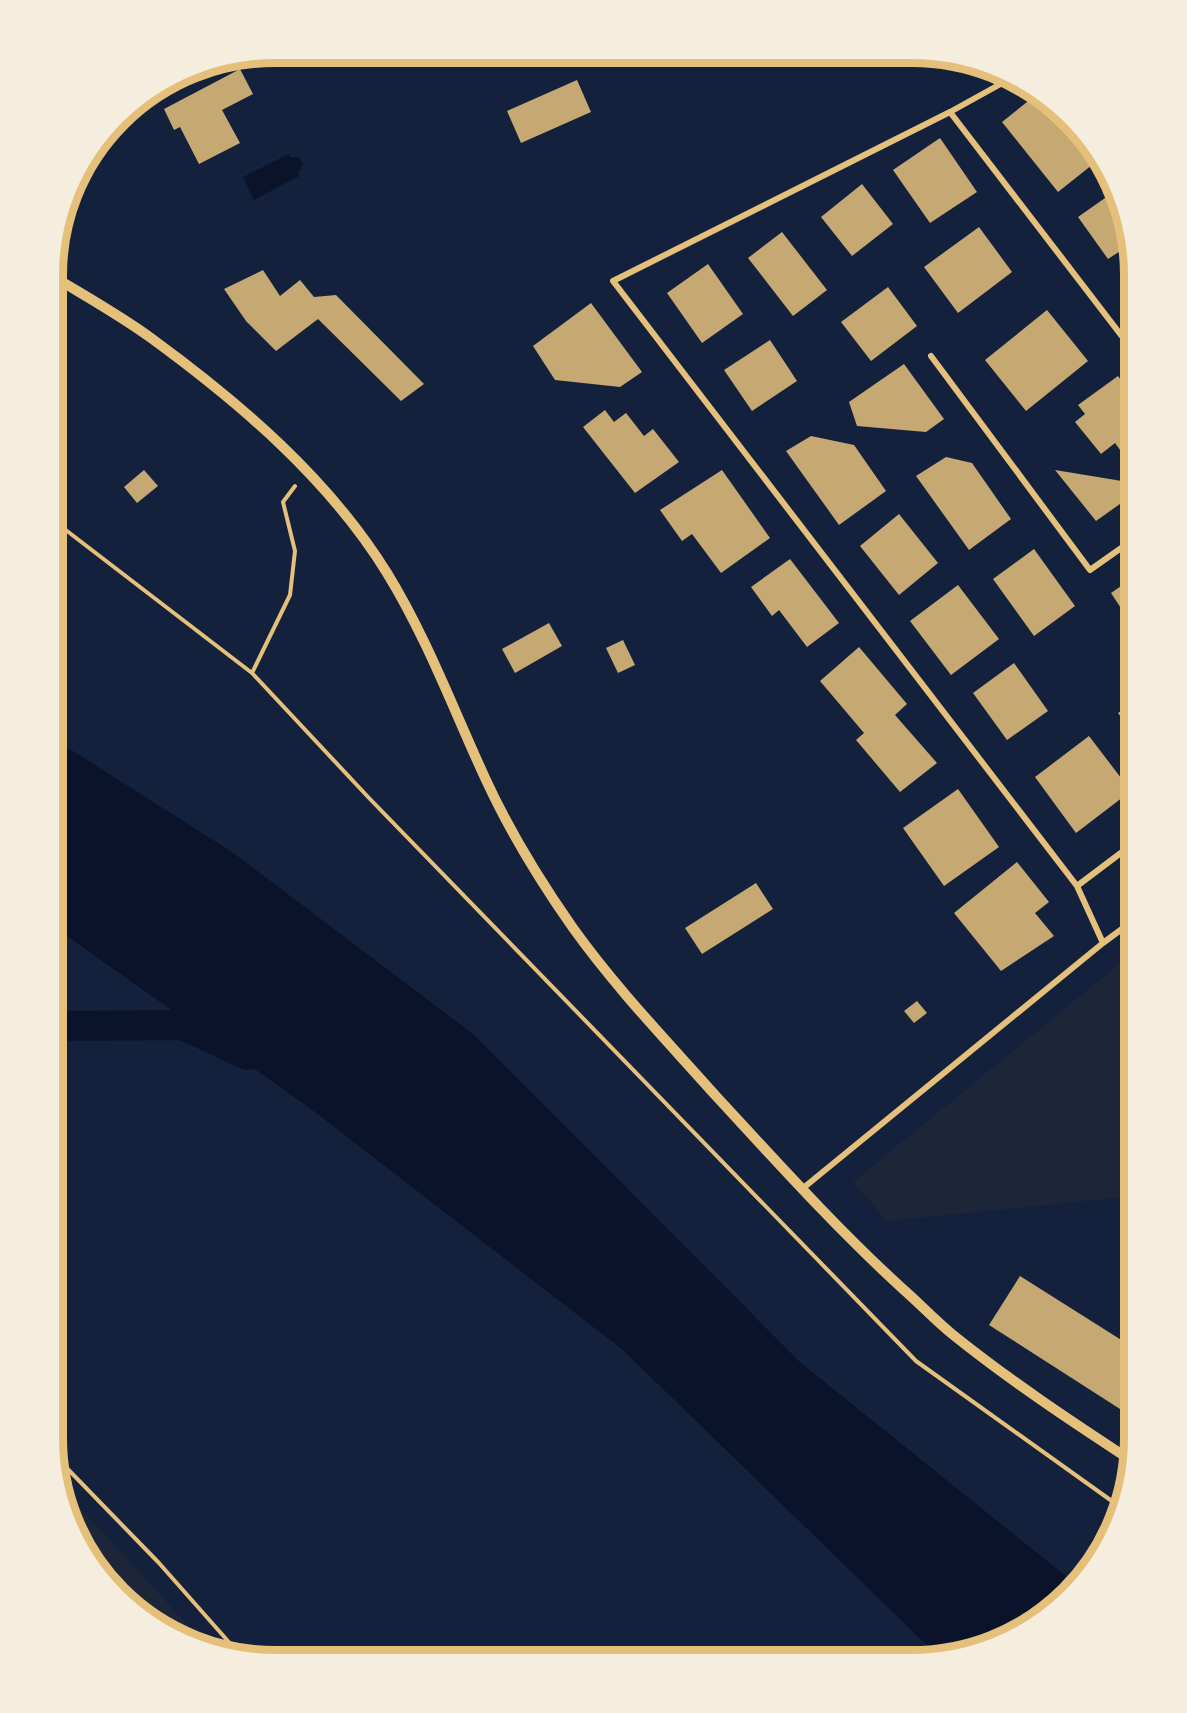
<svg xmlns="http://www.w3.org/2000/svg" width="1187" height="1713" viewBox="0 0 1187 1713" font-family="Quicksand,sans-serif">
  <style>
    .green { fill: #1d2539 }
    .water { fill: #0b132b }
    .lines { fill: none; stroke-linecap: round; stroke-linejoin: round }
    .canal { stroke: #0b132b; stroke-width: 30 }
    .building { fill: #c6a872 }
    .path { stroke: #e5c07b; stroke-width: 4 }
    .minor { stroke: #e5c07b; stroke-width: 6 }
    .tertiary { stroke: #e5c07b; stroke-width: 10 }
    .rim { fill: none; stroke: #e5c07b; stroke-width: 8 }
  </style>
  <rect width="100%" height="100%" fill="#14213d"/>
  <path class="green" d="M1134 952V1196L887 1221 853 1182Z
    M65 1490V1491L204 1643 151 1623 108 1584 75 1536Z"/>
  <path class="water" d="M289 154 290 157H299L303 165 298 173 299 176 254 200 243 177Z
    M54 739 232 852 473 1034 801 1363 1077 1585 1058 1605 1010 1638 937 1655 623 1350 311 1109 53 926Z"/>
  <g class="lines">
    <path class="canal" d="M53 1026 183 1025 247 1055"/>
  </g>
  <path class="building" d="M240 69 253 94 222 110 240 143 199 164 180 127 174 130 164 109Z
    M577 80 591 112 521 143 507 111Z
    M1037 94 1046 98 1096 161 1098 160 1108 173 1099 178 1092 165 1058 192 1002 122Z
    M940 138 977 192 930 223 893 170Z
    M862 184 893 224 852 256 821 217Z
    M1115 191 1128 246 1108 259 1078 217Z
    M979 227 1012 272 958 313 924 267Z
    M782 232 827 290 793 316 748 258Z
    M708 264 743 314 702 343 667 293Z
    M263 270 280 296 300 280 314 297 336 295 424 384 401 401 318 319 276 351 246 321 224 289Z
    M1134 279V294L1127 284Z
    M888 287 917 326 871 361 841 322Z
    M591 303 642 372 620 387 555 380 533 346Z
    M1047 310 1088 361 1026 411 985 360Z
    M770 340 797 381 752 411 724 370Z
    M904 364 944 419 926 432 857 426 849 402Z
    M1118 376 1134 397V445L1123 454 1115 443 1101 454 1075 422 1085 414 1078 405Z
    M605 410 614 422 626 413 644 436 653 429 679 462 635 493 583 427Z
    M811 436 854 445 886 491 839 525 786 451Z
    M946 457 972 463 1011 519 969 550 916 476Z
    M144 470 158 486 137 503 124 487Z
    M722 470 770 538 721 573 692 534 682 541 660 510Z
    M1055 470 1134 483V494L1096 521Z
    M899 514 938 563 899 595 860 546Z
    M1034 549 1075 606 1034 636 993 579Z
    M790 559 839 623 807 647 779 610 772 616 751 587Z
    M1134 577V628L1111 593Z
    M958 585 999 639 951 675 910 621Z
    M549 623 562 646 515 673 502 649Z
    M623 640 635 665 618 673 606 648Z
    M859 647 907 704 895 715 937 763 900 792 856 740 864 733 820 681Z
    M1014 663 1048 711 1007 740 973 693Z
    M1134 701V735L1118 713Z
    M1089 736 1131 791 1076 833 1035 777Z
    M958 789 999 847 944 886 903 828Z
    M1017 862 1049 902 1035 913 1054 936 1001 971 954 913Z
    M756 883 773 909 702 954 685 928Z
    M917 1001 927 1013 914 1023 904 1011Z
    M1020 1276 1134 1348V1418L989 1325Z"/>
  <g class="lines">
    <path class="path" d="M54 521 252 673 369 798 916 1361 1123 1509
      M252 673 290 595 295 551 283 502 295 486
      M57 1458 159 1563 242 1657"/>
    <path class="minor" d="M1006 81 950 112 613 281 1077 886 1103 943
      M950 112 1134 352
      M931 356 1090 570 1134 539
      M1077 886 1134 843
      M802 1189 1103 943 1134 920"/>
    <path class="tertiary" d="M54 277C87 297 121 316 151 338 240 403 329 479 387 573 427 638 454 711 486 780 510 832 540 881 573 928 616 988 667 1041 716 1096 777 1162 837 1229 904 1290 920 1304 935 1320 952 1334 1009 1380 1071 1421 1132 1461"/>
  </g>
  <path d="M0 0H1187V1713H0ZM275 63H912A212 212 0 0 1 1124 275V1438A212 212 0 0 1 912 1650H275A212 212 0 0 1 63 1438V275A212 212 0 0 1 275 63Z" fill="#f5edde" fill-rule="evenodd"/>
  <path class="rim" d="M275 63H912A212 212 0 0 1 1124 275V1438A212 212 0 0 1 912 1650H275A212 212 0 0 1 63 1438V275A212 212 0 0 1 275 63Z"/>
</svg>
